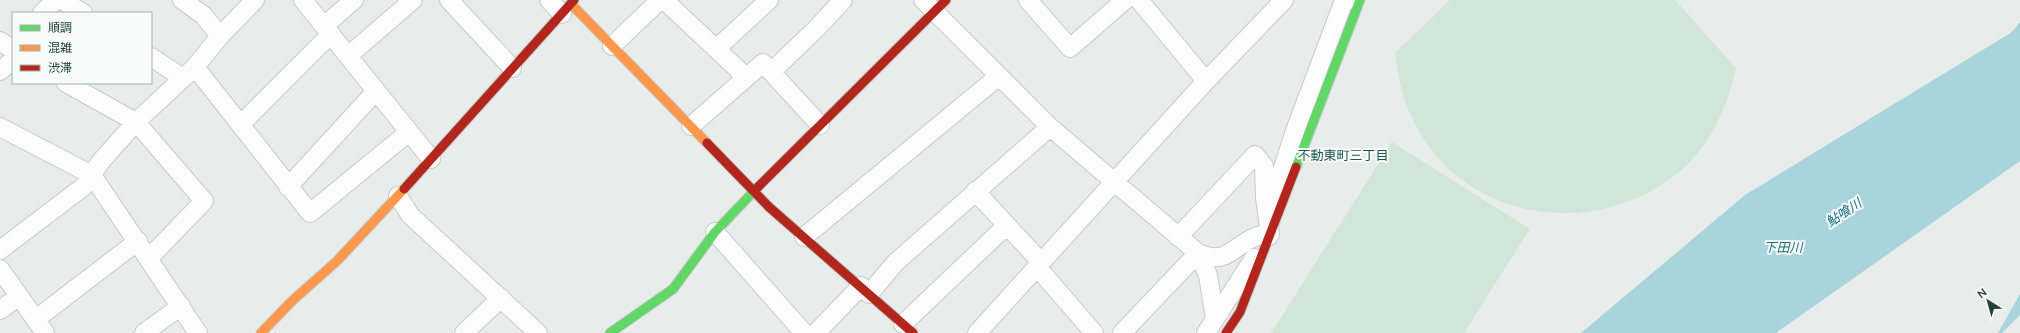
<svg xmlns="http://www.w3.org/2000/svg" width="2020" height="333" viewBox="0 0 2020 333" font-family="'Nunito Sans','Noto Sans JP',sans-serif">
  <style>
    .green { fill: #d1e6d8 }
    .water { fill: #a9d4db }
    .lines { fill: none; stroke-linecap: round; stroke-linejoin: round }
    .street-casing { stroke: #c5cac8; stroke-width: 20 }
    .fast-casing { stroke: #c3cbc8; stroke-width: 11 }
    .slow-casing { stroke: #c3cbc8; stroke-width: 11 }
    .jam-casing { stroke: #c3cbc8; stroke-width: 11 }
    .street { stroke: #fcfcfc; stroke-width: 18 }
    .fast { stroke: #63d668; stroke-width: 9 }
    .slow { stroke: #ff974d; stroke-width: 9 }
    .jam { stroke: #b3261e; stroke-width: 9 }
    .labels { text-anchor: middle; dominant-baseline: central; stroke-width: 4; stroke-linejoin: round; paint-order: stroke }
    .neighbourhood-label { font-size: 13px; fill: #1f5548; stroke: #f7fbf9 }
    .water-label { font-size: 13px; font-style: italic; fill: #1c6f80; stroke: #f7fbf9 }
  </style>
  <rect width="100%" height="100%" fill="#e8edeb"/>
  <path class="green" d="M1450 0H1675L1736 68C1728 103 1714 138 1688 164 1612 237 1482 229 1423 138 1416 127 1405 104 1402 92 1399 79 1397 66 1395 53Z
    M1392 142 1530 229 1464 333H1271Z"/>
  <path class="water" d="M2020 22V161L1776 333H1581L1745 195 2012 32Z
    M2020 294V315L2002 333H1998Z"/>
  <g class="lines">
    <defs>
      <path id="street" d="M62 0 83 13
        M182 0 203 15 220 36
        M303 0 431 159
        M449 0 512 68
        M549 0 562 14
        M664 0 746 77
        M923 0 1050 127 1198 253C1227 266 1233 246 1255 237 1259 235 1265 235 1270 234
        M1028 0 1070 48 1125 0
        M1139 0 1206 81
        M42 13 56 0
        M324 26 354 0
        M0 41 13 50
        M612 46 660 0
        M716 49 769 0
        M348 56 413 0
        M151 57 183 78
        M195 67 310 213 409 132
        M0 71 13 60
        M771 72 815 30 843 0
        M66 83 136 122 204 201 149 258
        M241 124 331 34
        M691 126 763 63 820 125
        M0 127 92 175 198 333
        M288 187 376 91
        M975 191 1041 262
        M398 196 410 215 538 333
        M1273 198 1296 128 1343 3 1348 0
        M715 232 804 333
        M804 237 999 76
        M1178 237 1255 155 1264 166 1265 198 1270 234 1268 237
        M0 250 83 187 102 160 136 122 195 67 220 36 255 0
        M1037 267 1094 333
        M0 269 45 333
        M869 294 896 262 1050 127
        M0 310 18 297
        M36 319 138 241
        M903 324 1006 226
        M144 333 181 306
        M464 333 501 298
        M816 333 861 286
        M977 333 1206 81 1284 0
        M1122 333 1198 253 1208 275 1215 319
        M1206 333 1254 258"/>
      <path id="fast" d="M1296 167 1360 0
        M610 333 673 289 715 232 758 187"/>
      <path id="slow" d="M571 4 707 143
        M261 333 293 300 337 261 404 189"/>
      <path id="jam" d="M707 143 769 207 913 333
        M758 187 946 0
        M404 189 574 0
        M1226 333 1240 312 1296 167"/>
    </defs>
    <use href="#street" class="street-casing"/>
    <use href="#fast" class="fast-casing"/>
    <use href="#slow" class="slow-casing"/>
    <use href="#jam" class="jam-casing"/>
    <use href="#street" class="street"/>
    <use href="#fast" class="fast"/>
    <use href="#slow" class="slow"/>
    <use href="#jam" class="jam"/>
  </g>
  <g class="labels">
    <g class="neighbourhood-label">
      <text x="1343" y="156">不動東町三丁目</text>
    </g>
    <g class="water-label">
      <text transform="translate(1844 213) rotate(-34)">鮎喰川</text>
      <text x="1783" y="248">下田川</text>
    </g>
  </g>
  <rect x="12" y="12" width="140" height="72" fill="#f7fbf9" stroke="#a3b1ad"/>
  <rect x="20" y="25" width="20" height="6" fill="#63d668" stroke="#a3b1ad"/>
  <text x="48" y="32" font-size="12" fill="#24423a">順調</text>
  <rect x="20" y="45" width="20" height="6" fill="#ff974d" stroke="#a3b1ad"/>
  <text x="48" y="52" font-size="12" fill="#24423a">混雑</text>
  <rect x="20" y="65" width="20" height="6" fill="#b3261e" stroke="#a3b1ad"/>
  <text x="48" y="72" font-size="12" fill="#24423a">渋滞</text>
  <g transform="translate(1988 301) rotate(323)" stroke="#f7fbf9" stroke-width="3" paint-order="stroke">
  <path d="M0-3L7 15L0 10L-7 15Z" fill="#24423a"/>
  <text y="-6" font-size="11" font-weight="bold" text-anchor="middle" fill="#24423a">N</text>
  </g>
</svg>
